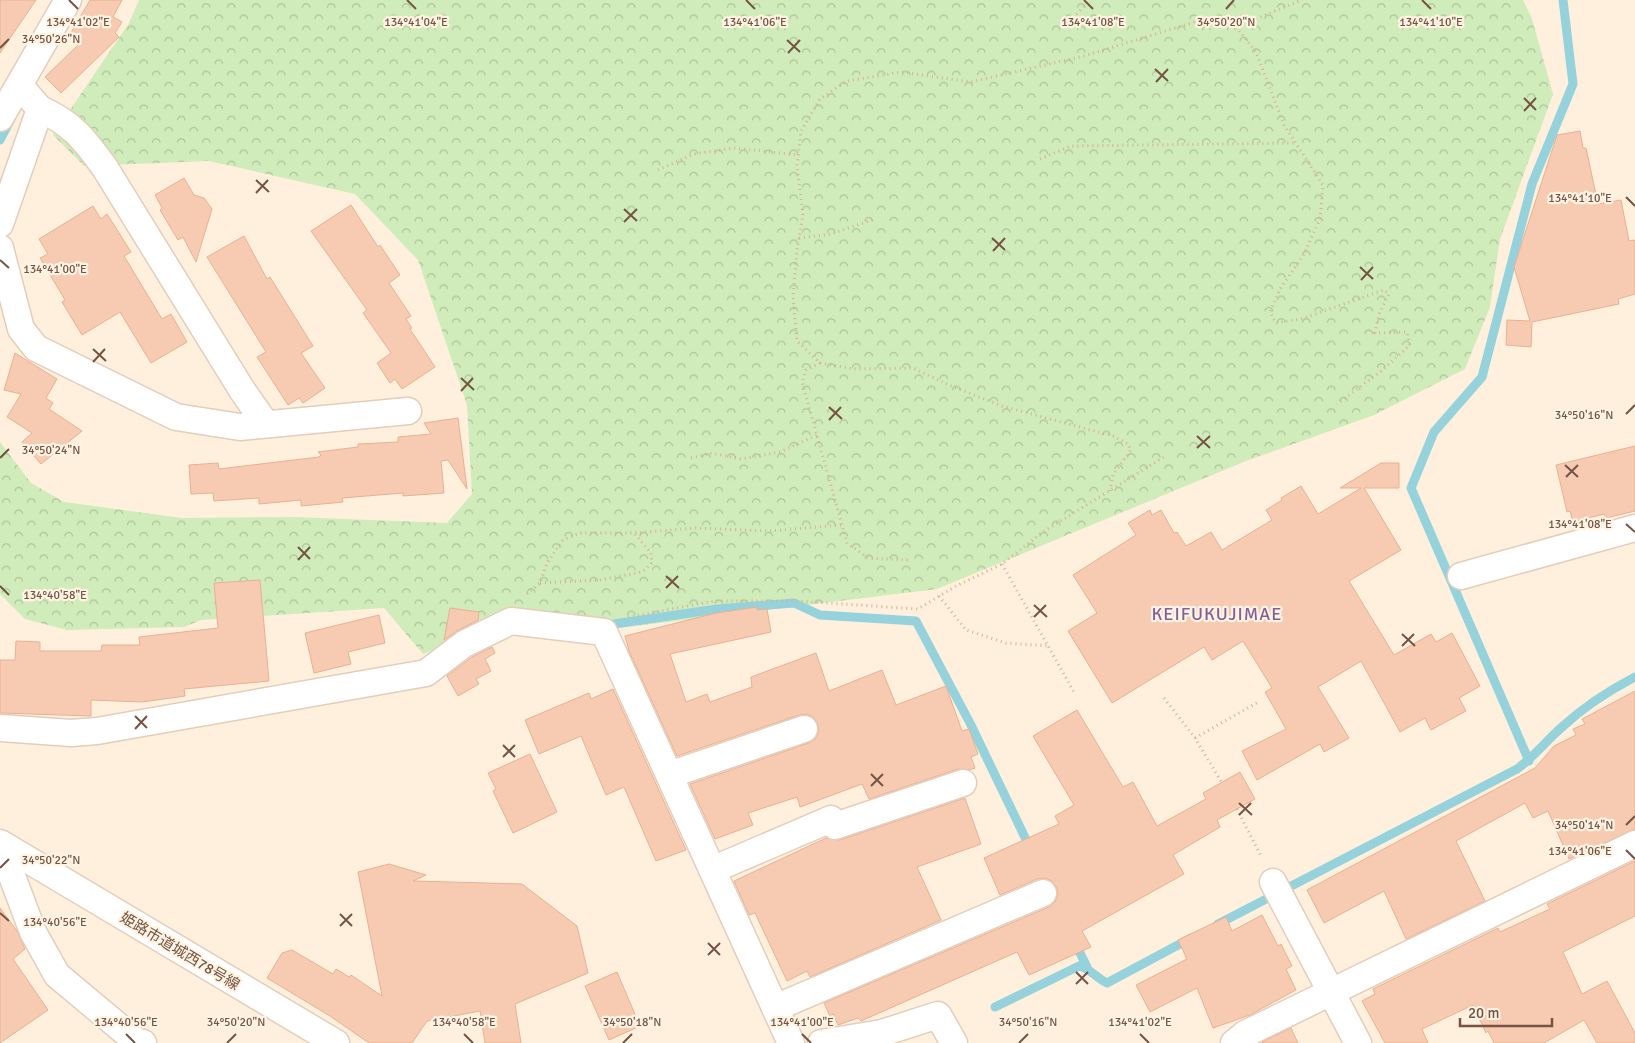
<svg xmlns="http://www.w3.org/2000/svg" width="1635" height="1043" viewBox="0 0 1635 1043" font-family="Signika,'Noto Sans JP',sans-serif">
  <style>
    .forest { fill: url(#forest-crowns) }
    .lines { fill: none; stroke-linecap: round; stroke-linejoin: round }
    .stream { stroke: #95d2db; stroke-width: 9 }
    .building { fill: #f6cbb1; stroke: #eab090 }
    .minor-casing { stroke: #e4cdbb; stroke-width: 29 }
    .path { stroke: #daae95; stroke-width: 3; stroke-dasharray: 1 4; stroke-linecap: butt }
    .minor { stroke: #fff; stroke-width: 26 }
    .ticks { fill: none; stroke: #755443; stroke-width: 2 }
    .labels { text-anchor: middle; dominant-baseline: central; stroke-width: 4.5; stroke-linejoin: round; paint-order: stroke }
    .street-label { font-size: 15px; fill: #755443; stroke: #fff4e4 }
    .quarter-label { font-size: 18px; letter-spacing: 1px; fill: #835e99; stroke: #fff4e4 }
    .ticks-label { font-size: 12px; text-anchor: middle; fill: #755443; stroke: #fff4e4; stroke-width: 4.5; stroke-linejoin: round; paint-order: stroke }
  </style>
  <defs>
    <pattern id="forest-crowns" width="20" height="18" patternUnits="userSpaceOnUse" patternTransform="scale(1.25)"><rect width="20" height="18" fill="#d0ecba"/><path d="M2 6a3 3 0 1 1 6 0M12 15a3 3 0 1 1 6 0" fill="none" stroke="#adc299"/></pattern>
  </defs>
  <rect width="100%" height="100%" fill="#fef0dc"/>
  <path class="forest" d="M139 0H1523L1532 19 1553 94 1500 239 1490 307 1465 369 1374 415 1246 461 937 589 611 629 518 617 423 654 384 608 201 620 184 627 67 630 25 619 0 594V442L31 483 64 502 182 518 294 517 447 523 472 494 467 405 418 260 355 194 209 161 84 166 53 135 129 23Z"/>
  <g class="lines">
    <path class="stream" d="M0 140 11 119
      M614 624 717 609 794 603 820 615 916 621 970 723 1031 850
      M1529 761 1411 488 1434 432 1482 377 1532 184 1573 84 1563 0
      M1218 924 1517 769C1534 757 1546 741 1562 727 1584 707 1608 691 1635 677
      M1075 943 1087 967
      M995 1007 1079 966C1090 968 1096 978 1107 983L1191 938"/>
  </g>
  <path class="building" d="M0 0H36L0 53Z
    M90 0H122L113 17 122 22 115 33 119 37 61 93 45 77 80 43 69 36Z
    M1580 131 1583 148H1586L1598 204 1621 200 1629 241 1635 240V294L1618 299 1619 304 1532 322 1531 347 1506 345 1507 320 1530 321 1514 267 1557 135Z
    M184 178 194 195 204 198 212 209 196 262 183 237 178 240 160 210 162 208 155 195Z
    M351 205 378 247 380 245 400 275 389 283 411 316 406 319 412 328 410 329 435 367 402 389 395 379 390 383 377 363 391 353 363 313 367 310 311 231Z
    M93 206 101 219 107 214 131 252 124 256 162 319 171 314 187 342 151 363 120 312 82 335 62 302 65 300 40 258 48 254 39 239Z
    M244 236 267 279 270 277 313 346 301 353 325 388 303 403 299 398 288 405 257 357 266 352 207 257Z
    M15 353 57 379 46 398 53 403 49 409 82 431 41 464 22 442 32 433 7 417 21 394 4 390Z
    M458 418 467 489 448 460 441 461 444 493 403 496V493L342 498 343 502 301 506V500L259 504V498L214 501 213 493 191 494 189 465 218 463 219 469 319 457 321 455 318 452 358 447V444L398 442V437L431 434 424 423Z
    M1635 446V511L1606 518 1604 514 1573 522 1570 511 1567 512 1556 465Z
    M1381 463H1399V488H1364L1401 550 1349 581 1394 655 1431 634 1436 642 1452 633 1480 686 1459 698 1466 711 1431 730 1425 718 1400 732 1361 661 1318 687 1349 738 1324 752 1320 744 1257 780 1242 751 1286 729 1265 692 1272 688 1243 641 1212 660 1204 647 1112 703 1068 631 1097 613 1073 575 1136 535 1128 523 1150 510 1152 515 1161 510 1174 533 1177 532 1186 546 1211 532 1222 550 1272 520 1266 510 1282 500 1281 498 1301 486 1318 514 1361 488H1340Z
    M260 580 269 681 184 689 185 696 142 702 91 700V716L0 713V660H15L16 641 40 642V651H101L102 645H140L139 637 218 628 214 583Z
    M757 607V610L767 609 771 632 670 654 686 702 707 694 710 702 752 687 751 677 816 653 829 691 882 670 896 705 946 686 962 731 969 729 978 754 971 757 975 768 969 770 958 769 869 799 862 784 800 807 797 797 748 813 753 825 715 839 690 784 809 743 815 739 819 732 818 724 813 717 807 714 799 715 677 756 629 651 625 636 716 613Z
    M450 608 479 612 478 620 457 631 444 640Z
    M379 615 385 643 348 652 351 664 314 673 305 633Z
    M492 647 495 653 485 659 491 671 476 679 479 684 458 696 447 676 472 657Z
    M613 689 686 850 656 861 624 787 606 795 581 736 539 754 525 720 589 693 591 699Z
    M1635 691V829L1569 859 1548 811 1533 818 1525 803 1456 841 1485 901 1406 939 1384 891 1324 923 1307 890 1535 768 1554 746 1576 735 1573 729 1585 724 1582 719Z
    M1077 710 1123 787 1133 782 1157 826 1206 799 1203 793 1240 772 1255 799 1217 820 1220 827 1173 855 1184 874 1082 931 1091 947 1029 975 1017 952 861 1021 858 1018 838 1025 833 1014 830 1016 824 1003 1049 907 1055 902 1058 895 1057 888 1052 881 1045 878 1037 879 1000 895 984 858 1059 824 1055 816 1074 805 1033 736Z
    M530 754 557 812 513 833 493 791 496 789 488 773Z
    M965 798 981 844 917 867 941 920 810 977 807 971 787 981 755 913 749 915 734 881 826 838 840 840Z
    M1635 861V916L1563 952 1582 994 1607 981 1635 1033V1043H1597L1584 1020 1544 1043H1494L1488 1031 1486 1033 1473 1005 1422 1029 1428 1043H1385L1362 1001 1375 994 1373 989 1498 928 1500 932 1550 909 1547 904Z
    M389 864 426 875 413 881 522 884 577 926 588 973 515 1004 521 1043H485L480 1011 427 1021 412 1043H369L330 1016 267 978 282 953 292 950 333 974 336 969 349 977 351 975 382 996 358 872Z
    M0 908 17 931 25 949 13 959 48 1010 0 1043Z
    M1262 915 1278 946 1281 944 1292 966 1286 969 1296 990 1250 1015 1213 1028 1197 988 1150 1012 1136 985 1187 959 1178 940 1226 917 1232 931Z
    M617 972 640 1026 609 1040 585 986Z
    M1291 1028 1298 1043H1263L1262 1042Z"/>
  <g class="lines">
    <defs>
      <path id="minor" d="M40 109C72 123 85 140 105 168L242 390 265 423
        M0 118 68 0
        M0 224 40 109 19 85
        M0 248 21 329 36 348 176 417 240 427 408 411
        M1461 576 1635 528
        M0 728 71 733 97 731 426 673 464 644 511 621 604 632 791 1043
        M669 775 804 729
        M0 843 336 1043
        M0 844 33 932 57 975 136 1041 143 1043
        M712 870 831 819 835 826 963 783
        M1273 882 1358 1043
        M775 1008 1043 893
        M821 1043 882 1033 938 1015 954 1043
        M1234 1043 1245 1034 1635 844"/>
    </defs>
    <use href="#minor" class="minor-casing"/>
    <path class="path" d="M1073 18 1090 0
      M1236 27 1256 52 1284 125 1323 185 1320 219 1303 256 1280 289 1270 312 1276 323 1301 319 1384 290 1389 294 1379 314 1375 333 1407 332 1410 345 1380 372 1337 404
      M1040 159 1071 146 1296 143
      M658 170 694 154 734 148 798 155
      M799 238 831 234 875 219
      M820 363 806 370 802 382 847 543 868 558 909 560
      M691 458 712 453 741 459 780 452 817 435
      M1110 491 1113 475 1131 450 1128 444 1113 436 1002 406 951 386 913 368 854 369 820 363 797 341 793 297 797 250 803 215 797 166 801 131 820 99 847 81 901 72 971 82 1084 56 1201 20 1236 27 1302 0
      M1002 564 1075 694
      M540 583 599 580 642 572 652 563 651 553 634 533
      M527 594 540 583 547 563 563 540 580 533H634L695 528 770 531 842 525
      M939 596 966 630 1006 643 1050 646
      M628 617 715 601H797L918 609 956 586 1002 564 1043 532 1167 455
      M1164 698 1195 738 1222 783
      M1195 738 1260 701
      M1237 809 1262 858"/>
    <use href="#minor" class="minor"/>
  </g>
  <path class="ticks" d="M69 0 78 9M407 0 416 9M746 0 755 9M1084 0 1093 9M1422 0 1431 9M1226 9 1234 0M787 40 800 52M0 48 9 39M788 53 800 40M1155 69 1168 81M1156 82 1168 69M1524 98 1536 110M1524 111 1536 98M256 180 269 192M256 193 268 180M1626 197 1635 206M624 209 637 221M624 222 637 209M992 238 1005 250M993 251 1005 238M0 260 9 268M1360 267 1373 279M1361 280 1373 267M93 349 106 361M93 362 105 349M461 378 474 390M461 391 473 378M829 407 842 419M1626 414 1635 405M829 420 841 407M1197 436 1210 448M1197 448 1210 436M0 458 9 449M1565 465 1578 477M1566 477 1578 465M1626 524 1635 532M298 547 310 559M298 560 310 547M666 576 679 588M0 586 9 595M666 588 678 576M1034 605 1047 617M1034 617 1046 605M1402 634 1415 646M1402 646 1414 634M135 716 147 728M135 729 147 716M503 745 515 757M503 757 515 745M871 774 883 786M871 786 883 774M1239 803 1252 815M1239 815 1251 803M1626 825 1635 816M1626 850 1635 859M0 868 9 859M0 913 9 921M340 914 352 926M340 926 352 914M708 943 720 955M708 955 720 943M1076 972 1088 984M1076 984 1088 972M126 1034 135 1043M464 1034 473 1043M802 1034 811 1043M1140 1034 1149 1043M227 1043 236 1034M623 1043 632 1034M1019 1043 1028 1034"/>
  <g class="labels">
    <g class="street-label">
      <text transform="translate(180 951) rotate(31)">姫路市道城西78号線</text>
    </g>
    <g class="quarter-label">
      <text x="1217" y="614">KEIFUKUJIMAE</text>
    </g>
  </g>
  <g class="ticks-label">
    <text x="78" y="26">134°41'02"E</text>
    <text x="416" y="26">134°41'04"E</text>
    <text x="755" y="26">134°41'06"E</text>
    <text x="1093" y="26">134°41'08"E</text>
    <text x="1431" y="26">134°41'10"E</text>
    <text x="1226" y="26">34°50'20"N</text>
    <text x="51" y="43">34°50'26"N</text>
    <text x="1580" y="202">134°41'10"E</text>
    <text x="55" y="273">134°41'00"E</text>
    <text x="1584" y="419">34°50'16"N</text>
    <text x="51" y="454">34°50'24"N</text>
    <text x="1580" y="528">134°41'08"E</text>
    <text x="55" y="599">134°40'58"E</text>
    <text x="1584" y="829">34°50'14"N</text>
    <text x="1580" y="855">134°41'06"E</text>
    <text x="51" y="864">34°50'22"N</text>
    <text x="55" y="926">134°40'56"E</text>
    <text x="236" y="1026">34°50'20"N</text>
    <text x="632" y="1026">34°50'18"N</text>
    <text x="1028" y="1026">34°50'16"N</text>
    <text x="126" y="1026">134°40'56"E</text>
    <text x="464" y="1026">134°40'58"E</text>
    <text x="802" y="1026">134°41'00"E</text>
    <text x="1140" y="1026">134°41'02"E</text>
  </g>
  <path d="M1460 1018v8h92v-8" fill="none" stroke="#755443" stroke-width="2.5"/>
  <text x="1468" y="1018" font-size="15" fill="#755443" stroke="#fff4e4" stroke-width="4" paint-order="stroke">20 m</text>
</svg>
